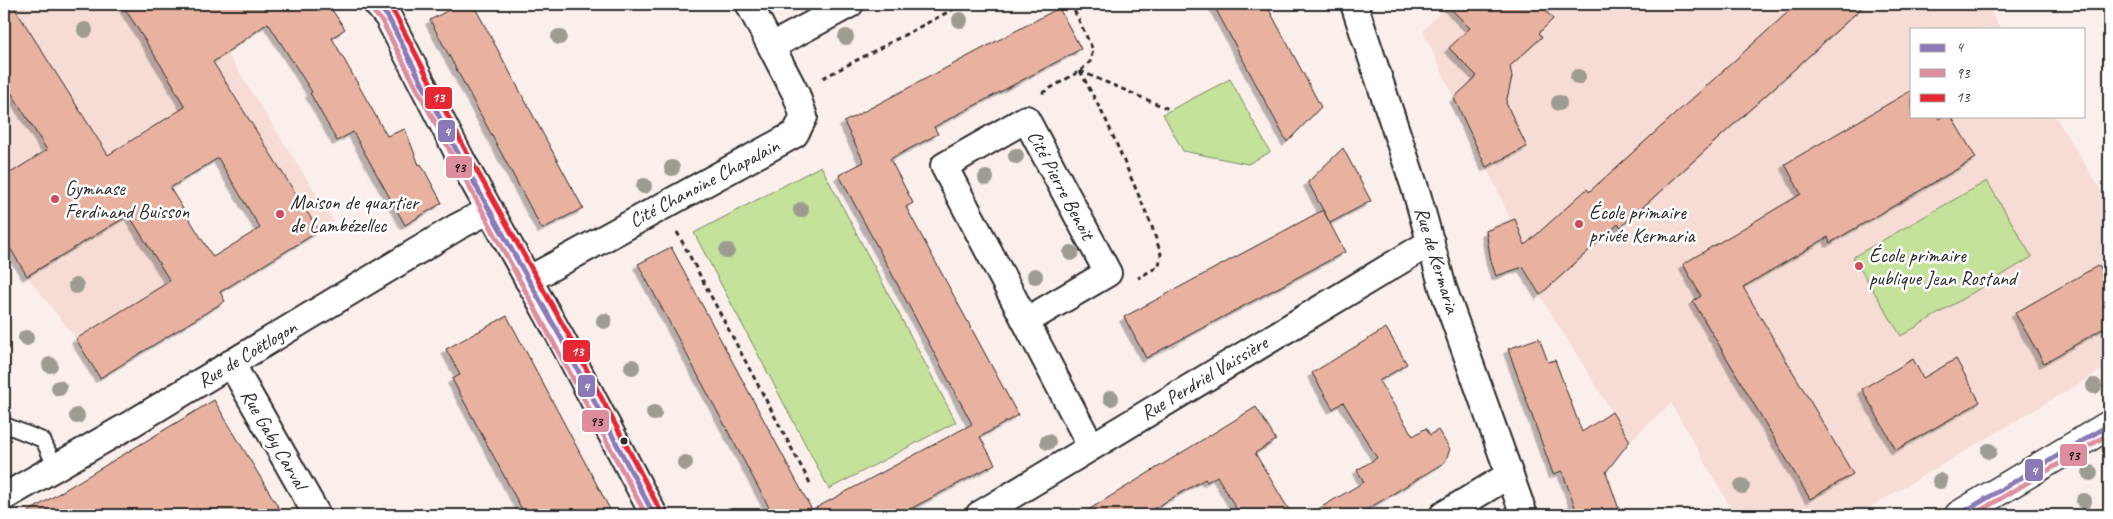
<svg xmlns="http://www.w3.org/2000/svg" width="2113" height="519" viewBox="0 0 2113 519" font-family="Caveat,sans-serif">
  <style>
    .built { fill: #f6dcd5 }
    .green { fill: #c4e29a; stroke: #788662 }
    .building { fill: #e9b19f; stroke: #2b2b2b; fill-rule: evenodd; filter: url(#shadow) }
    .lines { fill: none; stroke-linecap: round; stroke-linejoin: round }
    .lane-casing { stroke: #2b2b2b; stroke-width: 18 }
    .street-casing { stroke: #2b2b2b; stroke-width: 30 }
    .secondary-casing { stroke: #2b2b2b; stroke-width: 31 }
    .path { stroke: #2b2b2b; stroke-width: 3; stroke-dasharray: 5 4; stroke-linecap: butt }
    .lane { stroke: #fff; stroke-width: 14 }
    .street { stroke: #fff; stroke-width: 26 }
    .secondary { stroke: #fff; stroke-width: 28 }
    .bus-1-casing { stroke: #fff; stroke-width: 9 }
    .bus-2-casing { stroke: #fff; stroke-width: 9 }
    .bus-3-casing { stroke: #fff; stroke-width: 9 }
    .bus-1 { stroke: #8b7ab7; stroke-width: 5 }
    .bus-2 { stroke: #de8d9e; stroke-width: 5 }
    .bus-3 { stroke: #e62834; stroke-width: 5 }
    .tree { fill: #9e9c91 }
    .poi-dot { fill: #d1495b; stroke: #fff; stroke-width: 2 }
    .bus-dot { fill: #2b2b2b; stroke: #fff; stroke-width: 2 }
    .labels { text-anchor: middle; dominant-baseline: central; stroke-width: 5; stroke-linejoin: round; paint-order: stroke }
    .street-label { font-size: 20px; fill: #2b2b2b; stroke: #fff }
    .poi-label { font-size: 20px; fill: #2b2b2b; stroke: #fff; text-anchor: start }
    .line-badge { stroke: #fff; stroke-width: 2 }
    .badge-label { font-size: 14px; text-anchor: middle; font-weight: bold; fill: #fff }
    .pale-badge-label { font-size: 14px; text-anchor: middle; font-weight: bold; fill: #111 }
  </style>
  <defs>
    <filter id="shadow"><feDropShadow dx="-4.5" dy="4.5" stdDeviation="0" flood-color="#0004"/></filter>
  </defs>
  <rect width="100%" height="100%" fill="#fbefec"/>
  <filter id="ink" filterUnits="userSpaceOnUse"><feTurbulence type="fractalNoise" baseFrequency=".02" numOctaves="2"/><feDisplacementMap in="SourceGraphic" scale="10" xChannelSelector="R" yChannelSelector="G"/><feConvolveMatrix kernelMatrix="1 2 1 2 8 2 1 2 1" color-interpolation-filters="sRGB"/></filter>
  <g filter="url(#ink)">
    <path class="built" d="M4 4H250L270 21 227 53 334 222 319 231 213 61 173 86 185 107 97 162 170 281 76 339 27 276 4 238Z
      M1447 4H1888L1896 11 1904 4H1986L2001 29H1912V116H2055L2109 203V366L1857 515H1735L1671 403 1630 441 1523 268 1496 276 1483 230 1510 218 1423 31Z"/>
    <path class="green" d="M1230 79 1270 152 1248 164 1183 151 1163 114Z
      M821 166 956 422 829 489 694 233Z
      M1987 181 2032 257 1901 336 1853 257Z"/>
    <path class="building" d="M4 4H12L108 155 185 107 173 86H174L122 4H328L345 29 332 38 387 136 405 129 419 165 421 164 442 203 405 225 353 132 337 141 310 93 312 92 268 23 213 62 319 231 220 292 225 301 100 378 76 339 170 281 129 215 27 276 4 238V177L47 150 4 81ZM218 158 260 228 213 257 170 188Z
      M460 4H473L583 208 542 229 430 20Z
      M1213 4H1266L1294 56 1321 107 1287 142Z
      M1446 4H1540L1553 19 1539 33 1542 37 1510 66 1512 77 1506 103 1527 147 1486 167 1454 98 1477 76 1449 48 1470 28Z
      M1797 4H1866L1621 227 1618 224 1540 295 1523 267 1496 276 1491 261 1486 231 1515 219 1525 245 1587 189 1589 192Z
      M1059 8 1081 49 934 127 938 134 890 159 913 203 906 207 1018 415 980 437 995 464 899 515H773L638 264 671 247 812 510 972 424 839 175 864 162 844 122Z
      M1912 90V116H1937L1939 119 1943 116H1951L1976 158 1830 243 1828 237 1743 287 1853 474 1810 499 1693 301 1701 296 1683 264 1801 194 1785 164Z
      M1343 148 1371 201 1330 223 1308 182Z
      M1323 210 1345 252 1146 358 1124 317Z
      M2099 265 2109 283V325L2044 363 2015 313Z
      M507 316 613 515H525L452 379 460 375 446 349Z
      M1386 328 1407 364 1379 381 1413 436 1426 428 1430 435 1438 430 1450 449 1445 462 1358 515H1308L1364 482 1357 470 1377 458 1343 402 1333 409 1312 373Z
      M1539 338 1548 362 1555 360 1582 432 1612 412 1630 441 1606 472 1621 515H1578L1562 471 1553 474 1508 349Z
      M1913 359 1923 378 1956 359 1980 402 1896 450 1862 389Z
      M214 400 283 515H23Z
      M1256 407 1276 440 1255 453 1292 515H1240L1217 476 1207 482 1205 479 1143 515H1080Z"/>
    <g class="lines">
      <defs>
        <path id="lane" d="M4 423 5 425 43 440 55 466"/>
        <path id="street" d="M377 4 388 17 461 159 561 338 654 515
          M1354 4 1417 194 1443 288 1524 515
          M772 46 850 4
          M528 280 795 134 804 117 796 94 749 4
          M1026 321 1108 273 1026 119 944 166 1091 446
          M231 363 317 515
          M4 497 131 424 457 227 490 210
          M979 515 1431 242
          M1443 515 1509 475"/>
        <path id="secondary" d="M1959 515 2109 425"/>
      </defs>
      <use href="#lane" class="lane-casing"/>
      <use href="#street" class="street-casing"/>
      <use href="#secondary" class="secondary-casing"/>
      <path class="path" d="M1080 71 1107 122 1151 224 1161 254 1159 266 1138 278
        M1080 71 1171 110
        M823 78 963 4
        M1042 93 1080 71 1090 62 1093 50 1071 4
        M677 232 811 485"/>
      <use href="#lane" class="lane"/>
      <use href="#street" class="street"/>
      <use href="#secondary" class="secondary"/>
      <defs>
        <path id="bus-1" d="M377 4 388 17 461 159 561 338 654 515
          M1959 515 2109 425"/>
        <path id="bus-2" d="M371 9 382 21C467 187 559 350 646 515
          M1973 515 2109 434"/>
        <path id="bus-3" d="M387 4 395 14 468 155 568 334 661 512"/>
      </defs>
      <use href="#bus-1" class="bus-1-casing"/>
      <use href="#bus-2" class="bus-2-casing"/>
      <use href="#bus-3" class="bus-3-casing"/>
      <use href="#bus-1" class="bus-1"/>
      <use href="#bus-2" class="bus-2"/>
      <use href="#bus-3" class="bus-3"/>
    </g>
    <g class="tree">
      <circle cx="960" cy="20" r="8"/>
      <circle cx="85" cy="30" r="8"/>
      <circle cx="559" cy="37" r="8"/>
      <circle cx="846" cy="37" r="8"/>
      <circle cx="1578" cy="77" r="8"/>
      <circle cx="1559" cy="103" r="8"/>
      <circle cx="1016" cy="156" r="8"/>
      <circle cx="672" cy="168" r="8"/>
      <circle cx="986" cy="178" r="8"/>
      <circle cx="644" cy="186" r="8"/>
      <circle cx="801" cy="210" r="8"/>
      <circle cx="727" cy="251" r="8"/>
      <circle cx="1071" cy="253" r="8"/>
      <circle cx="1035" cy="276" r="8"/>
      <circle cx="76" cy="286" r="8"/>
      <circle cx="604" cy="321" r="8"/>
      <circle cx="26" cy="338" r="8"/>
      <circle cx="50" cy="365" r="8"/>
      <circle cx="632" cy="367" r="8"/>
      <circle cx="2094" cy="386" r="8"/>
      <circle cx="59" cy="388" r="8"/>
      <circle cx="1111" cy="398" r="8"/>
      <circle cx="654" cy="413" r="8"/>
      <circle cx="77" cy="416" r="8"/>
      <circle cx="1048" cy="442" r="8"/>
      <circle cx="1989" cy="451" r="8"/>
      <circle cx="685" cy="463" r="8"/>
      <circle cx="2090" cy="473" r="8"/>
      <circle cx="1940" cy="481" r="8"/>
      <circle cx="1742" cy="486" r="8"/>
      <circle cx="2084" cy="501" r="8"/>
    </g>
  </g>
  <g class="poi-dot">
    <circle cx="55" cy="199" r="5"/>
    <circle cx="280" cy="214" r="5"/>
    <circle cx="1579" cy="224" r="5"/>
    <circle cx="1859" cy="266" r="5"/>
  </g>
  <circle class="bus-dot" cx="624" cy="441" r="4.5"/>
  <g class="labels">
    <g class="street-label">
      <text transform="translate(704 183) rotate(-28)">Cité Chanoine Chapalain</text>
      <text transform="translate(1061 185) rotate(62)">Cité Pierre Benoit</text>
      <text transform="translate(1437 260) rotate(73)">Rue de Kermaria</text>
      <text transform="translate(247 354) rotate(-31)">Rue de Coëtlogon</text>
      <text transform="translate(1204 378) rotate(-31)">Rue Perdriel Vaissière</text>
      <text transform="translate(274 439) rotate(60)">Rue Gaby Carval</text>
    </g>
    <g class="poi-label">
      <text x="65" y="188">Gymnase<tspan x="65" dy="23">Ferdinand Buisson</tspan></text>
      <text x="290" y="202">Maison de quartier<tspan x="290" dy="23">de Lambézellec</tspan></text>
      <text x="1589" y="212">École primaire<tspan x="1589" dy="23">privée Kermaria</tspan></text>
      <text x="1869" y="255">École primaire<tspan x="1869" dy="23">publique Jean Rostand</tspan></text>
    </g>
  </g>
  <g class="line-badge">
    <rect x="424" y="86" width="29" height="24" rx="5" fill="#e62834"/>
    <rect x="437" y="119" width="19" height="24" rx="5" fill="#8b7ab7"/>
    <rect x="445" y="155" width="28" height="24" rx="5" fill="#de8d9e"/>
    <rect x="562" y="339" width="29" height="24" rx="5" fill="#e62834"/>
    <rect x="577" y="374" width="19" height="24" rx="5" fill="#8b7ab7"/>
    <rect x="581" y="409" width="29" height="24" rx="5" fill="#de8d9e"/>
    <rect x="2059" y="443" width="29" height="24" rx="5" fill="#de8d9e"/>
    <rect x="2024" y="458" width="20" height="24" rx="5" fill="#8b7ab7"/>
  </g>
  <g class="badge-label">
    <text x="438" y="102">13</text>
    <text x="447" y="136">4</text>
    <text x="577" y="356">13</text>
    <text x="586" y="391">4</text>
    <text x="2034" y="475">4</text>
  </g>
  <g class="pale-badge-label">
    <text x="459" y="172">93</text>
    <text x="596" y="426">93</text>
    <text x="2073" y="460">93</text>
  </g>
  <rect width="2113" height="519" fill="none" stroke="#fff" stroke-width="20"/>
  <rect x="10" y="10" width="2093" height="499" fill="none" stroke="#2b2b2b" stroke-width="2" filter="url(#ink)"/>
  <rect x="1910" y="28" width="175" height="90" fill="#ffffff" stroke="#aaaaaa"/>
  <rect x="1920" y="44" width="25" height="8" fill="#8b7ab7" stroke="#aaaaaa"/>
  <text x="1956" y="52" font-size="15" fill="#2b2b2b">4</text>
  <rect x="1920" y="69" width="25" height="8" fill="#de8d9e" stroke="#aaaaaa"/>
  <text x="1956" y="78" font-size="15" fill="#2b2b2b">93</text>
  <rect x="1920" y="94" width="25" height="8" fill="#e62834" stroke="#aaaaaa"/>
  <text x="1956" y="102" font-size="15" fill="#2b2b2b">13</text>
</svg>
